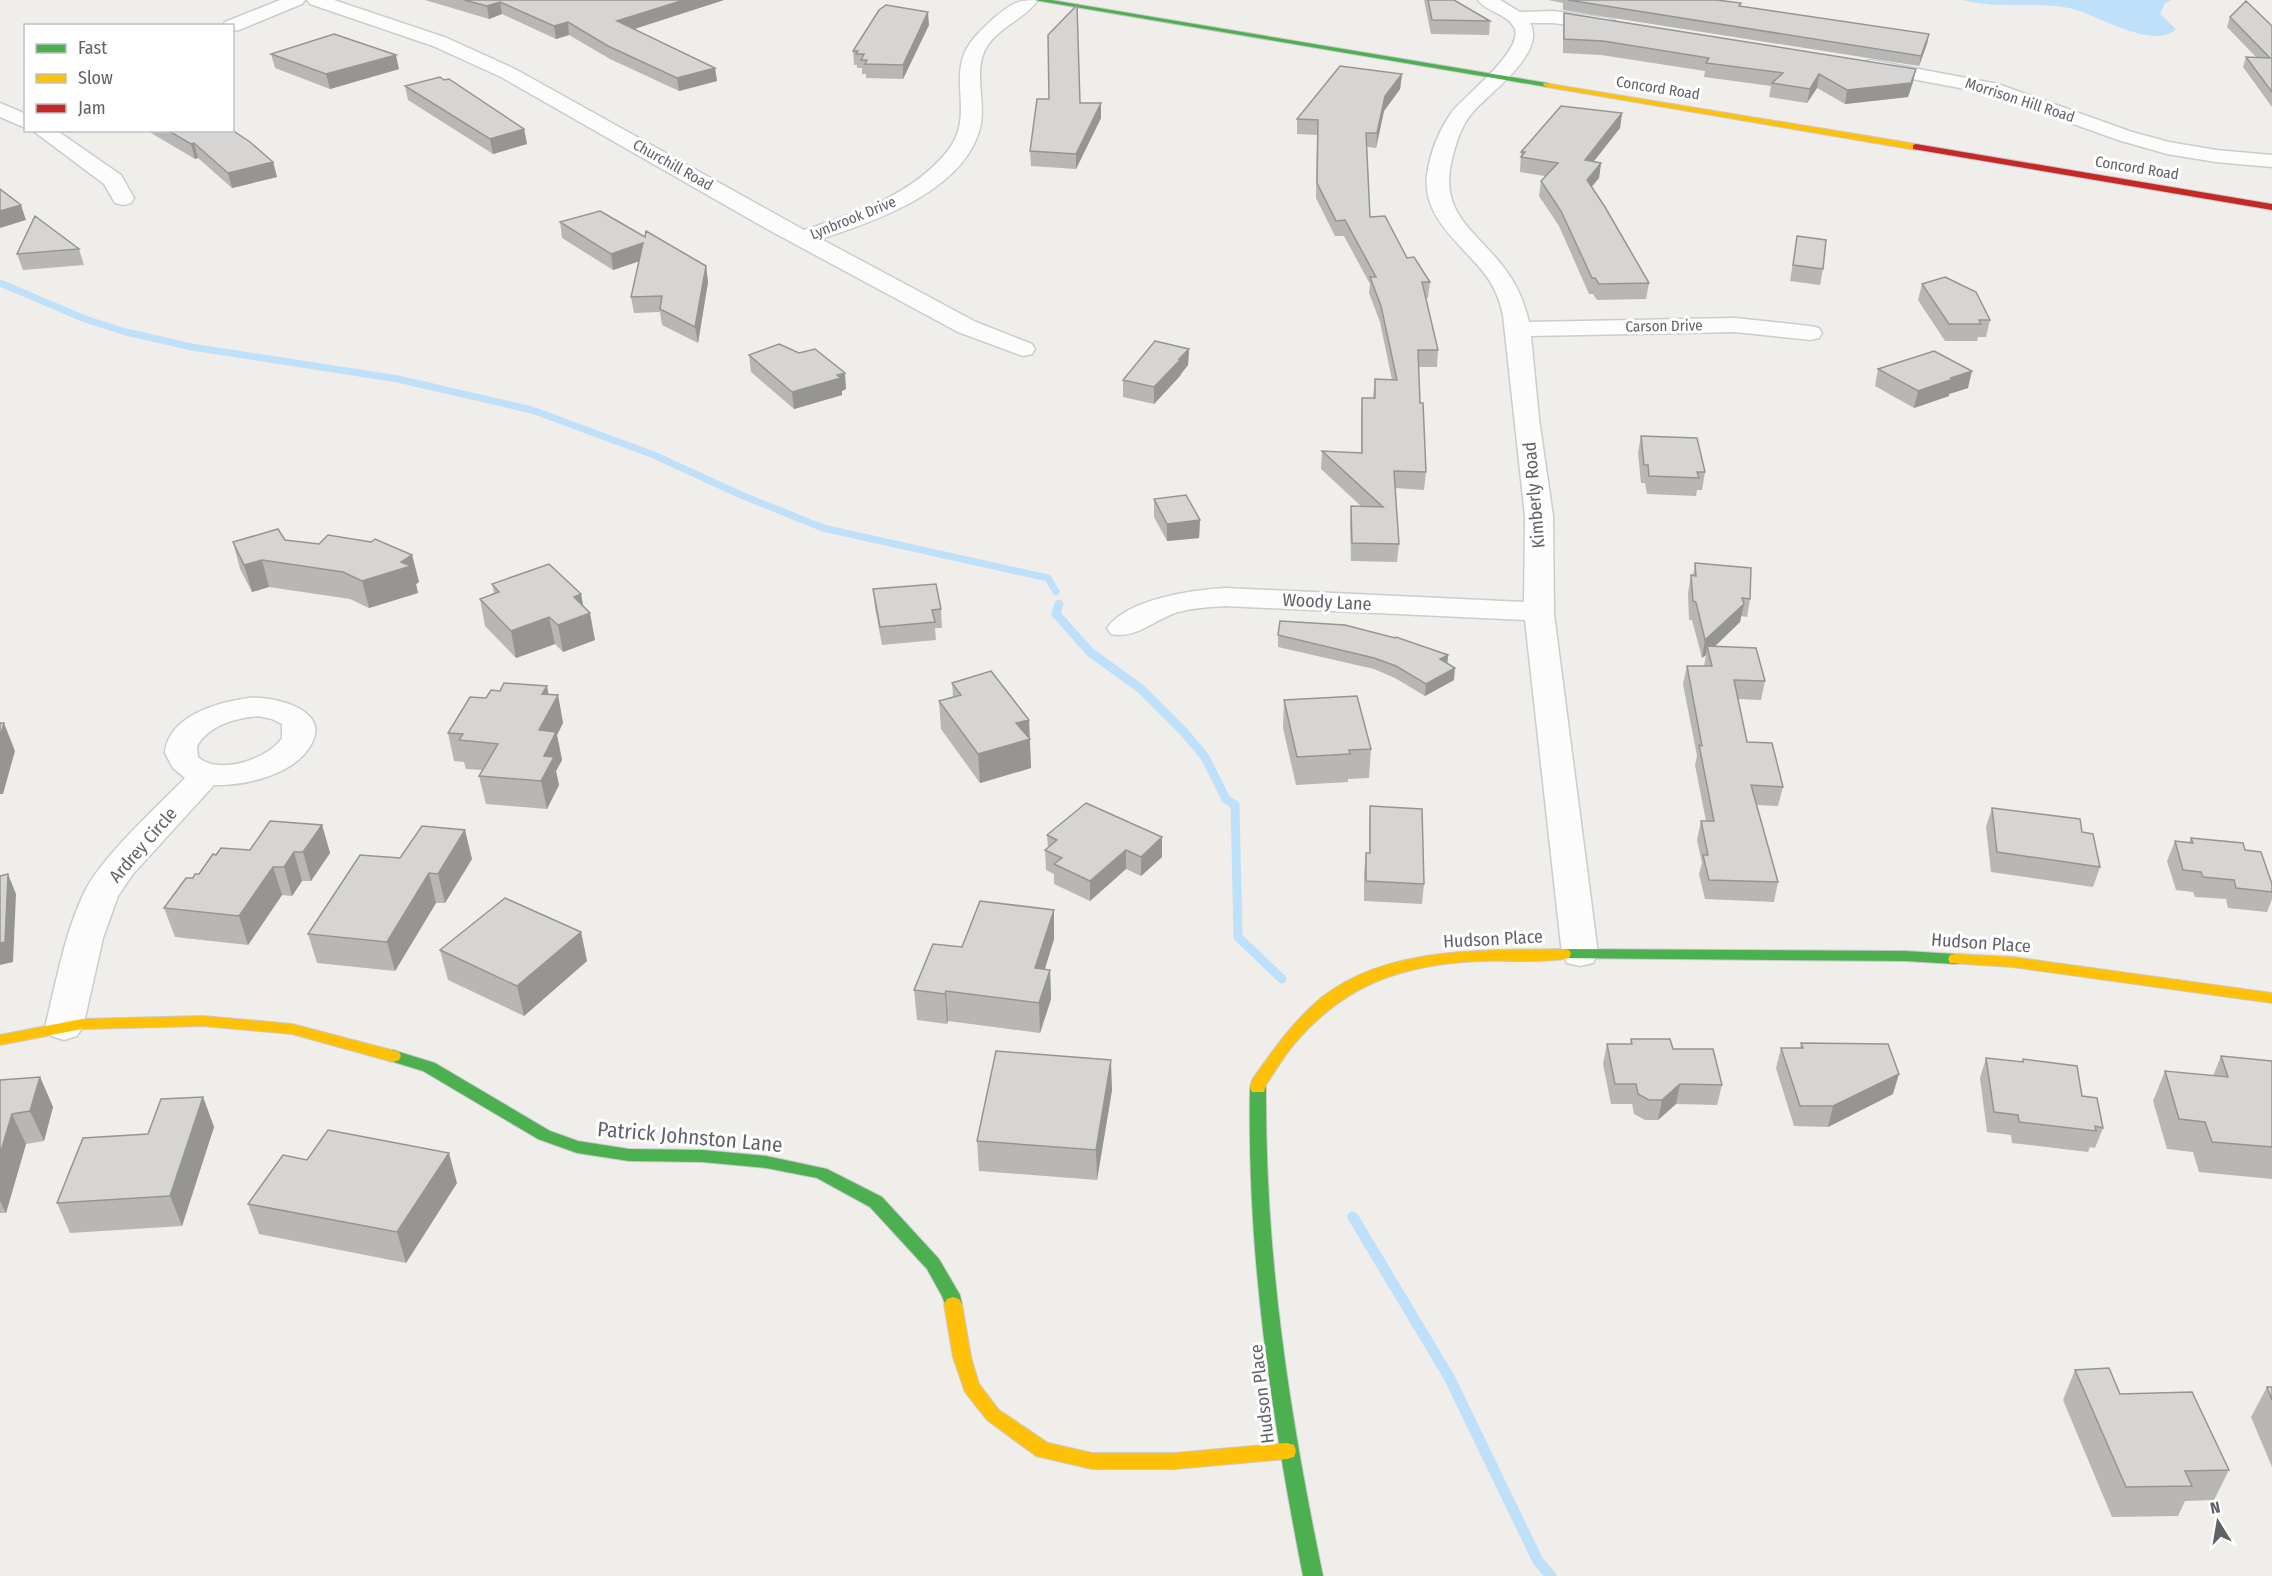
<svg xmlns="http://www.w3.org/2000/svg" width="2272" height="1576" viewBox="0 0 2272 1576" font-family="'Fira Sans Condensed',sans-serif">
  <style>
    .water { fill: #bfe0f9 }
    .lines { fill: none; stroke-linecap: round; stroke-linejoin: round }
    .stream-far2 { stroke: #bfe0f9; stroke-width: 7 }
    .stream-far1 { stroke: #bfe0f9; stroke-width: 9 }
    .stream { stroke: #bfe0f9; stroke-width: 11 }
    .street-casing { stroke: #cbcccc; stroke-width: 3 }
    .fast-casing { stroke: #cacacb; stroke-width: 2 }
    .slow-casing { stroke: #cacacb; stroke-width: 2 }
    .jam-casing { stroke: #cacacb; stroke-width: 2 }
    .street { fill: #fdfcfc; fill-rule: evenodd }
    .fast { fill: #4caf50; fill-rule: evenodd }
    .slow { fill: #ffc107; fill-rule: evenodd }
    .jam { fill: #c62828; fill-rule: evenodd }
    .wall { fill: #b8b7b5 }
    .shaded-wall { fill: #969594 }
    .building { fill: #d6d5d3; stroke: #969594; stroke-width: 1.5 }
    .labels { text-anchor: middle; dominant-baseline: central; stroke-width: 6; stroke-linejoin: round; paint-order: stroke }
    .far-street-label { font-size: 15px; fill: #5f6368; stroke: #fff }
    .street-label { font-size: 18px; fill: #5f6368; stroke: #fff }
    .near-street-label { font-size: 21px; fill: #5f6368; stroke: #fff }
  </style>
  <rect width="100%" height="100%" fill="#efeeea"/>
  <path class="water" d="M1963 0H2172L2165 3 2160 14 2176 29C2155 50 2099 17 2077 10 2039 0 1999 10 1963 0Z"/>
  <g class="lines">
    <path class="stream-far2" d="M0 283 85 319 126 332 192 347 398 379 532 410 654 455 741 495 823 528 1048 578 1056 592"/>
    <path class="stream-far1" d="M1059 604 1056 614 1090 652 1141 689 1184 732 1205 757 1226 799 1235 805 1238 937 1282 979"/>
    <path class="stream" d="M1353 1217 1449 1377 1538 1561 1551 1576"/>
    <defs>
      <path id="street" d="M280 0H305L302 4 239 30 232 31V26H223L225 22Z
        M307 0H334L447 38 515 69 804 230C855 214 915 194 949 149 973 117 951 84 965 52 971 39 983 28 994 18 1011 4 1016 0 1038 0 1024 20 996 28 985 50 974 72 985 100 981 123 969 189 876 221 821 239L976 322 1032 344 1035 349 1032 354 1023 356 958 332 767 229 501 77 433 46 310 4Z
        M1478 0H1500L1520 12 1553 11 1607 18 1614 20 1616 24 1614 28 1607 30 1553 23H1530C1547 53 1489 93 1472 113 1461 126 1456 143 1452 159 1439 212 1472 228 1501 264 1515 281 1524 300 1529 322L1735 318 1810 326 1819 328 1822 333 1819 338 1810 340 1735 332 1531 336 1539 419 1553 516 1554 614 1598 954 1593 963 1580 966 1567 963 1562 954 1525 620 1225 606C1209 607 1193 608 1178 612 1155 619 1135 640 1111 634L1107 628C1127 599 1192 590 1225 588L1524 602 1525 516 1503 315C1500 301 1495 288 1487 277 1464 245 1422 220 1427 175 1430 153 1439 130 1452 112 1465 95 1526 49 1514 27 1506 13 1486 12 1478 0Z
        M1871 60 1998 84 2132 132 2169 142 2216 150 2272 155V167L2216 162 2167 154 2118 140 1987 93 1864 70 1861 66 1864 62Z
        M0 103 26 114V128L0 117Z
        M32 130H56L121 175 134 198 131 203 123 205 115 203 104 184Z
        M249 698C269 696 325 707 314 738 302 773 247 786 214 785L133 874 118 896 103 938 83 1027 77 1036 64 1040 51 1036 45 1027C56 983 64 936 83 895 100 858 155 809 185 778L173 768 165 753C168 716 218 702 249 698ZM258 716 272 719 282 724V738C268 759 219 776 198 757L197 746C209 725 236 718 258 716Z"/>
      <path id="fast" d="M1034 0H1051L1547 83 1551 85 1547 87Z
        M1564 949 1905 951 1955 954 1960 955 1962 959 1960 963 1955 964 1905 961 1559 958 1557 954 1559 950Z
        M393 1050 435 1063 550 1131 578 1141 629 1149 702 1150 766 1156 827 1169 882 1197 939 1259 960 1295 962 1304 959 1309 953 1311 947 1309 942 1296 927 1269 870 1207 817 1178 766 1168 702 1162 629 1161 577 1153 538 1139 423 1071 387 1060 385 1056 387 1052Z
        M1258 1082 1264 1084 1266 1088C1265 1256 1289 1412 1323 1576H1303C1271 1412 1247 1256 1250 1088L1252 1084Z"/>
      <path id="slow" d="M1544 83 1916 144 1920 147 1916 150 1547 87 1543 85Z
        M1564 949 1569 950 1571 954 1569 958C1549 963 1505 960 1482 961 1405 964 1346 983 1295 1043 1284 1056 1275 1071 1266 1085L1264 1092H1252L1250 1088 1252 1080C1271 1053 1289 1027 1313 1005 1379 945 1481 951 1564 949Z
        M1955 954 2013 957 2272 993V1003L2013 967 1950 963 1948 959 1950 955Z
        M203 1016 292 1024 399 1052 401 1056 399 1060 393 1062 292 1034 203 1026 82 1029 0 1045V1035L82 1019Z
        M953 1297 959 1299 962 1304 971 1357 979 1384 999 1410 1048 1443 1092 1453H1175L1287 1443 1294 1445 1296 1451 1294 1457 1287 1459 1175 1469H1092L1036 1456 987 1420 965 1392 953 1357 944 1304 947 1299Z"/>
      <path id="jam" d="M1916 144 2272 204V210L1913 149V145Z"/>
    </defs>
    <use href="#street" class="street-casing"/>
    <use href="#fast" class="fast-casing"/>
    <use href="#slow" class="slow-casing"/>
    <use href="#jam" class="jam-casing"/>
    <use href="#street" class="street"/>
    <use href="#fast" class="fast"/>
    <use href="#slow" class="slow"/>
    <use href="#jam" class="jam"/>
  </g>
  <path class="wall" d="M425 0H724L633 29 715 68 717 81 679 91 610 59 569 35 556 39 502 14 489 19Z
    M1424 0H1454L1490 21 1489 35 1431 34Z
    M1548 0H1716L1741 7 1929 34 1927 44 1919 66 1563 10V3Z
    M1564 13 1913 82 1908 97 1845 104 1817 88 1807 103 1769 97 1771 86 1704 77 1705 71 1601 55 1563 53V26Z
    M2230 17 2272 26V107L2243 67 2246 57H2256L2227 27Z
    M929 25 903 79 866 78V74H862V68H857V65H854L853 51Z
    M271 54 399 69 330 89 275 68Z
    M1402 74 1400 89 1384 111 1376 148 1367 147 1370 217 1430 282 1428 298H1426L1438 350 1437 367H1418L1420 403 1426 472 1424 490 1395 488 1399 544 1397 562 1351 561 1350 524 1351 506 1362 507 1321 469 1322 451 1361 453V415L1362 398H1373L1375 379 1392 380 1380 322 1369 293 1370 284 1344 236H1335L1316 198 1317 135 1297 134V119Z
    M405 86 524 129 527 144 493 154 408 100Z
    M1080 103 1101 118 1076 169 1031 166 1030 151Z
    M1622 113 1620 128 1594 161 1601 163 1599 178 1591 187 1649 283 1646 299 1597 300 1593 294H1589L1559 226 1539 196 1541 181 1545 176 1520 172 1521 152Z
    M146 130H232L273 162 277 177 232 188 198 158 195 159Z
    M560 222 645 237 706 266 708 282 698 343 662 325 660 312 634 313 631 297 639 261 613 270 562 238Z
    M1797 236 1823 269 1820 285 1790 281Z
    M79 249 84 265 23 270 17 254Z
    M1922 284 1990 320 1986 337H1978L1977 341H1945L1918 300Z
    M1189 349 1188 365 1181 374 1180 376 1154 404 1123 397V380Z
    M799 353 846 389 842 391V395L794 409 751 372 749 355Z
    M1878 369 1968 388 1949 394V396L1914 408 1875 386Z
    M1641 436 1705 472 1702 490H1697L1696 496 1647 494 1645 483H1641L1638 453Z
    M1154 499 1200 520 1199 538 1167 541 1154 517Z
    M285 540 412 555 419 582 416 584 418 593 369 608 350 599 269 587 252 592 240 569 233 542Z
    M1695 563 1750 599 1747 617 1741 616 1740 622 1714 647 1765 681 1761 700 1738 699 1747 742 1783 787 1778 806 1756 805 1778 882 1774 902 1705 899 1699 874 1702 863 1697 840 1701 821H1706L1695 765 1697 756 1683 684 1687 666H1704L1706 655 1702 658 1692 620H1689L1688 593 1691 575H1693Z
    M492 584 581 594 583 606 595 640 563 652 555 644 516 658 485 626 480 599 494 593Z
    M873 589 941 609 942 628H935L936 640 882 645 875 608Z
    M1278 635 1448 655 1447 664 1454 680 1425 696 1395 678 1374 669 1278 647Z
    M952 683 1029 720 1031 768 980 783 941 729 939 701 953 697Z
    M549 695H558L563 723 557 735 562 760 556 771 559 785 547 809 486 804 479 776 483 770 466 769 464 762 454 761 448 733 486 698Z
    M1284 700 1371 749 1369 778 1348 779V782L1296 785 1283 728Z
    M1370 806 1424 884 1422 904 1364 901V873L1366 853H1369V826Z
    M1992 808 2082 832 2100 867 2093 887 1991 872 1986 827Z
    M322 825 330 853 311 881H302L292 896 282 895 248 945 175 937 164 908 193 878 199 874 250 850Z
    M1047 835 1162 837V857L1141 876 1126 869 1090 901 1054 884V874L1046 870 1045 850 1048 848Z
    M2191 838 2245 850 2272 884V899L2267 912 2228 908 2226 899 2195 897 2193 892 2176 890 2167 861 2175 841 2189 843Z
    M400 858 472 859 445 903H436L395 971 317 963 308 934Z
    M581 932 587 961 524 1016 448 980 440 950Z
    M1054 939 1045 969 1050 970 1051 999 1040 1033 948 1021 947 1024 917 1020 914 990 962 947Z
    M1631 1039 1673 1049 1722 1085 1717 1105 1676 1104 1658 1120H1645L1634 1114 1632 1104H1611L1603 1064 1607 1044H1630Z
    M1801 1043 1893 1094 1828 1127 1794 1126 1776 1068 1781 1048H1800Z
    M2221 1056 2272 1061V1179L2199 1172 2193 1152 2167 1149 2153 1101 2165 1071 2213 1076Z
    M1986 1058 2022 1062 2023 1059 2082 1096 2103 1128 2095 1148 2090 1147 2088 1152 2012 1143 2011 1135 1987 1132 1980 1078Z
    M40 1077 53 1107 44 1141 26 1144 6 1213H0V1080Z
    M1112 1090 1097 1180 979 1171 977 1141Z
    M203 1097 214 1127 182 1226 70 1233 57 1203 148 1134Z
    M307 1160 457 1183 406 1263 259 1234 248 1204Z
    M2075 1370 2120 1394 2229 1470 2214 1500 2185 1501 2178 1516 2112 1517 2063 1400Z
    M2267 1387H2272V1467L2251 1417Z"/>
  <path class="shaded-wall" d="M684 0H724L619 34 617 21Z
    M500 2 502 14 489 19 487 6Z
    M928 12 929 25 903 79V65Z
    M568 22 569 35 556 39 554 26Z
    M1929 34 1927 44 1919 66 1921 56Z
    M396 55 399 69 330 89 326 74Z
    M715 68 717 81 679 91 677 78Z
    M1916 69 1913 82 1908 97 1845 104 1847 90Z
    M1402 74 1400 89 1384 111 1376 148 1377 133 1385 96Z
    M1819 74 1817 88 1807 103 1810 89Z
    M1101 103V118L1076 169V154Z
    M1622 113 1620 128 1583 175 1585 160Z
    M524 129 527 144 493 154 490 139Z
    M194 143 198 158 195 159 191 144Z
    M273 162 277 177 232 188 228 173Z
    M1601 163 1599 178 1585 195 1587 180Z
    M21 205 26 220 0 228V211Z
    M643 243 646 259 613 270 611 254Z
    M706 266 708 282 698 343 695 327Z
    M1189 349 1188 365 1181 374 1180 376 1154 404V387Z
    M1972 371 1968 388 1949 394V396L1914 408 1918 391 1951 378Z
    M845 373 846 389 842 391V395L794 409 792 392Z
    M1200 520 1199 538 1167 541V524Z
    M412 555 419 582 416 584 418 593 369 608 362 581 401 562Z
    M262 560 269 587 252 592 244 565Z
    M581 594 585 615 590 613 595 640 563 652 558 625 574 597Z
    M1744 604 1740 622 1709 652 1707 646 1706 655 1702 658 1705 640Z
    M549 617 555 644 516 658 511 631Z
    M1448 655 1447 667 1440 659Z
    M1455 668 1454 680 1425 696 1426 684Z
    M547 686 551 707 558 695 563 723 557 735 562 760 556 771 559 785 547 809 541 781 539 730 542 694Z
    M1029 720 1031 768 980 783 978 754 1016 723Z
    M4 723 15 751 3 794H0V730Z
    M322 825 330 853 311 881 303 852Z
    M465 830 472 859 445 903 438 874Z
    M1162 837V857L1141 876V857Z
    M1126 850V869L1090 901V881Z
    M294 852 302 881 292 896 284 867Z
    M273 867 282 895 248 945 239 916Z
    M429 873 436 903 395 971 387 942Z
    M8 874 16 894 13 962 0 965V943Z
    M1054 910V939L1036 997 1035 968Z
    M581 932 587 961 524 1016 517 986Z
    M1050 970 1051 999 1040 1033 1039 1003Z
    M946 991 948 1021 947 1024 945 994Z
    M1111 1060 1112 1090 1097 1180 1096 1150Z
    M1899 1074 1893 1094 1828 1127 1833 1106Z
    M40 1077 53 1107 44 1141 30 1111Z
    M1680 1084 1676 1104 1658 1120 1662 1100Z
    M203 1097 214 1127 182 1226 170 1196Z
    M12 1114 26 1144 6 1213 0 1201V1154Z
    M449 1153 457 1183 406 1263 397 1232Z"/>
  <path class="building" d="M464 0H684L617 21 715 68 677 78 608 46 568 22 554 26 500 2 487 6Z
    M1428 0H1454L1490 21 1432 20Z
    M1568 0H1716L1741 3 1739 6 1929 34 1921 56Z
    M2246 1 2272 26V92L2246 57 2270 58 2230 17Z
    M886 5 928 12 903 65 865 64 867 60H861L864 54H856L858 51H853L879 10Z
    M1077 5 1080 103H1101L1076 154 1030 151 1037 99H1049L1048 35Z
    M1564 13 1916 69 1911 83 1847 90 1819 74 1810 89 1772 83 1783 73 1706 63 1709 58 1603 41 1564 39Z
    M334 34 396 55 326 74 271 54Z
    M1340 66 1402 74 1385 96 1377 133H1366L1370 217 1385 216 1407 258 1414 257 1430 282H1422L1438 350H1418L1420 403H1423L1426 472 1394 471 1399 544 1352 543 1351 506 1383 507 1322 451 1362 453V398H1375V379L1397 380 1381 306 1370 277H1376L1345 220 1336 221 1317 183 1318 120 1297 119Z
    M440 77 444 80 449 79 524 129 490 139 405 86Z
    M1561 106 1622 113 1585 160 1601 163 1587 180 1605 207 1649 283 1599 284 1595 278H1592L1561 211 1541 181 1558 163 1521 157 1525 152H1521Z
    M167 130H232L250 142 273 162 228 173 194 143 191 144Z
    M0 189 21 205 0 211Z
    M600 211 645 237 646 231 706 266 695 327 660 309 662 296 631 297 643 243 611 254 560 222Z
    M35 216 79 249 17 254Z
    M1797 236 1826 240 1823 269 1793 265Z
    M1945 277 1976 292 1990 320H1979L1981 324H1949L1922 284Z
    M1155 341 1189 349 1179 359H1181L1154 387 1123 380Z
    M779 344 799 353 815 349 845 373 837 375 841 378 792 392 749 355Z
    M1934 351 1972 371 1951 378 1953 379 1918 391 1878 369Z
    M1641 436 1697 438 1705 472H1697L1699 478 1649 476 1648 465H1644Z
    M1186 495 1200 520 1167 524 1154 499Z
    M278 529 285 540 319 544 328 535 371 542 375 539 412 555 401 562 411 566 362 581 343 572 262 560 244 565 233 542Z
    M1695 563 1751 568 1750 599 1742 598 1744 604 1705 640 1696 602 1693 601 1691 575 1696 576Z
    M549 564 581 594 574 597 590 613 558 625 549 617 511 631 480 599 499 592 492 584Z
    M936 584 941 609 932 610 935 622 880 627 873 589Z
    M1280 621 1345 625 1395 638 1396 637 1448 655 1440 659 1455 668 1426 684 1396 666 1374 658 1278 635Z
    M1707 646 1756 648 1765 681 1734 680 1747 742 1772 743 1783 787 1751 785 1778 882 1709 880 1703 855H1708L1701 821H1714L1699 745 1702 746 1687 666H1712Z
    M991 671 1029 720 1016 723 1030 739 978 754 939 701 961 695 952 683Z
    M504 683 547 686 542 694 558 695 539 730 556 732 544 756 554 757 541 781 479 776 498 744 459 740 463 734 448 733 470 697 486 698 491 690 500 691Z
    M1357 696 1371 749 1349 750 1350 754 1297 757 1284 700Z
    M0 723H4L0 737Z
    M1086 803 1162 837 1141 857 1126 850 1090 881 1054 864 1062 858 1045 850 1057 840 1047 835Z
    M1370 806 1422 809 1424 884 1366 881V853H1370Z
    M1992 808 2080 819 2082 832 2093 834 2100 867 1997 852Z
    M270 821 322 825 303 852H294L284 867H273L239 916 164 908 186 878H193L195 874H199L213 854 216 855 221 848 250 850Z
    M422 826 465 830 438 874 429 873 387 942 308 934 360 855 400 858Z
    M2191 838 2243 843 2245 850 2261 852 2272 884V892L2236 888 2234 880 2203 877 2201 872 2183 870 2175 841 2193 843Z
    M8 874 5 942 0 943V876Z
    M505 898 581 932 517 986 440 950Z
    M980 901 1054 910 1035 968 1050 970 1039 1003 946 991 945 994 914 990 933 944 962 947Z
    M1631 1039H1670L1673 1049H1713L1722 1085 1680 1084 1662 1100H1649L1638 1094 1636 1084H1615L1607 1044H1632Z
    M1801 1043 1888 1044 1899 1074 1833 1106H1800L1781 1048H1803Z
    M996 1051 1111 1060 1096 1150 977 1141Z
    M2221 1056 2272 1061V1147L2212 1142 2205 1122 2179 1119 2165 1071 2228 1077Z
    M1986 1058 2023 1062V1059L2077 1066 2082 1096 2097 1098 2103 1128 2095 1126 2096 1131 2019 1122 2018 1115 1994 1112Z
    M40 1077 30 1111 12 1114 0 1154V1080Z
    M203 1097 170 1196 57 1203 83 1138 148 1134 161 1099Z
    M328 1130 449 1153 397 1232 248 1204 283 1155 307 1160Z
    M2109 1368 2120 1394 2192 1392 2229 1470 2185 1471 2192 1486 2126 1487 2075 1370Z
    M2267 1387H2272V1400Z"/>
  <g class="labels">
    <g class="far-street-label">
      <text transform="translate(1658 88) rotate(9)">Concord Road</text>
      <text transform="translate(2020 100) rotate(18)">Morrison Hill Road</text>
      <text transform="translate(673 165) rotate(29)">Churchill Road</text>
      <text transform="translate(2137 168) rotate(9)">Concord Road</text>
      <text transform="translate(853 218) rotate(-22)">Lynbrook Drive</text>
      <text transform="translate(1664 326) rotate(-1)">Carson Drive</text>
    </g>
    <g class="street-label">
      <text transform="translate(1534 495) rotate(-95)">Kimberly Road</text>
      <text transform="translate(1327 602) rotate(3)">Woody Lane</text>
      <text transform="translate(143 845) rotate(-49)">Ardrey Circle</text>
      <text transform="translate(1493 939) rotate(-3)">Hudson Place</text>
      <text transform="translate(1981 943) rotate(4)">Hudson Place</text>
      <text transform="translate(1262 1394) rotate(-97)">Hudson Place</text>
    </g>
    <g class="near-street-label">
      <text transform="translate(690 1137) rotate(5)">Patrick Johnston Lane</text>
    </g>
  </g>
  <rect x="24" y="24" width="210" height="108" fill="#ffffff" stroke="#bfc1c3" stroke-width="1.5"/>
  <rect x="36" y="44" width="30" height="9" fill="#4caf50" stroke="#bfc1c3" stroke-width="1.5"/>
  <text x="78" y="54" font-size="18" fill="#5f6368">Fast</text>
  <rect x="36" y="74" width="30" height="9" fill="#ffc107" stroke="#bfc1c3" stroke-width="1.5"/>
  <text x="78" y="84" font-size="18" fill="#5f6368">Slow</text>
  <rect x="36" y="104" width="30" height="9" fill="#c62828" stroke="#bfc1c3" stroke-width="1.5"/>
  <text x="78" y="114" font-size="18" fill="#5f6368">Jam</text>
  <g transform="translate(2218 1522) rotate(349)" stroke="#ffffff" stroke-width="4.5" paint-order="stroke">
  <path d="M0-4.5L10 22L0 15L-10 22Z" fill="#5f6368"/>
  <text y="-9" font-size="16" font-weight="bold" text-anchor="middle" fill="#5f6368">N</text>
  </g>
</svg>
